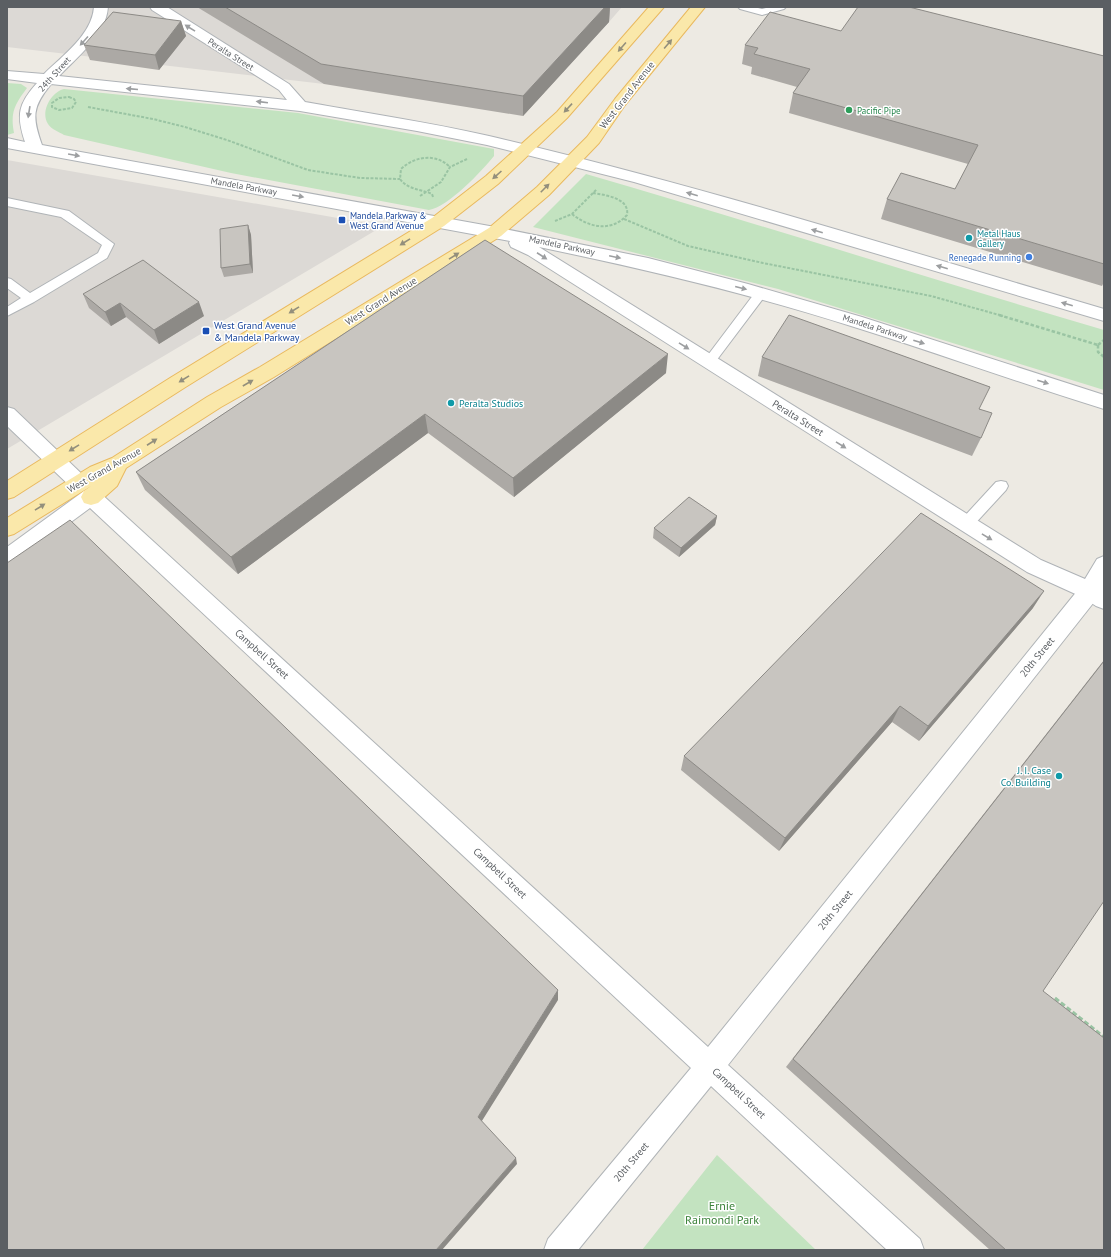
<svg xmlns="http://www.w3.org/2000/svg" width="1111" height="1257" viewBox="0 0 1111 1257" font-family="'PT Sans',sans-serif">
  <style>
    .industrial { fill: #dcd9d5 }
    .green { fill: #c3e3c0 }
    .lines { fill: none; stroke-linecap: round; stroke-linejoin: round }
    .lane-casing { stroke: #b0b4b7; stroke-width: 2 }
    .street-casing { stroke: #b0b4b7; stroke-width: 2 }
    .secondary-casing { stroke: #afb3b7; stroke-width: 2 }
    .primary-casing { stroke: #e9b95f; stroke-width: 2 }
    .path-far2 { stroke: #9ac4a3; stroke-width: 2; stroke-dasharray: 3 1.5; stroke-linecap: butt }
    .path-far1 { stroke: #9ac4a3; stroke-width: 2.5; stroke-dasharray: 3.5 2; stroke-linecap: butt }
    .path { stroke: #9ac4a3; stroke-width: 3; stroke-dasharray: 5 2.5; stroke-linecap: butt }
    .lane { fill: #fff; fill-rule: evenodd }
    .street { fill: #fff; fill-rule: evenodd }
    .secondary { fill: #fff; fill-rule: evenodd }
    .primary { fill: #fae8aa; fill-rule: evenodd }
    .wall { fill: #aca9a5 }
    .shaded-wall { fill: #8c8a86 }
    .building { fill: #c8c5c0; stroke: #8c8a86 }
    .oneway { fill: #9d9fa1 }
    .oneway2 { fill: #938f7c }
    .leisure-dot { fill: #2e9e5b; stroke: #fff; stroke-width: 1.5 }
    .transit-dot { fill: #1a4fb4; stroke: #fff; stroke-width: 1.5 }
    .culture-dot { fill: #0f9aa8; stroke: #fff; stroke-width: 1.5 }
    .shop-dot { fill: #3f7fe0; stroke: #fff; stroke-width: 1.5 }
    .labels { text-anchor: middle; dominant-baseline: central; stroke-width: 3; stroke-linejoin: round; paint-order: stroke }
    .far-street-label { font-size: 9px; fill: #5b5f63; stroke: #fff }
    .far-leisure-label { font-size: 9px; fill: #27864d; stroke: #fff; text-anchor: start }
    .far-transit-label { font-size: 9px; fill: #164399; stroke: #fff; text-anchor: start }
    .far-culture-label { font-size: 9px; fill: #0d838f; stroke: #fff; text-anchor: start }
    .far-shop-label { font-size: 9px; fill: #366cbe; stroke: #fff; text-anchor: end }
    .street-label { font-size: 10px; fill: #5b5f63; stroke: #fff }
    .transit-label { font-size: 10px; fill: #164399; stroke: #fff; text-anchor: start }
    .culture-label { font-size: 10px; fill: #0d838f; stroke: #fff; text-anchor: start }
    .near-park-label { font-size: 12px; fill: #3c833a; stroke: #fff }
  </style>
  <rect width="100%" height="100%" fill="#edeae3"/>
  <path class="industrial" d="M7 7H622L609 22 324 84 7 47Z
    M7 160 383 226 7 449Z"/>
  <path class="green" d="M7 83 21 84 27 88C15 104 10 112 14 133L7 135Z
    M64 89 298 113 494 149V156C482 171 448 207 429 210L231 173 64 135C59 132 51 129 48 124 40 112 51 92 64 89Z
    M586 174C759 224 931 279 1104 330V390L778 289 533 227Z
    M717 1155 816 1250H642Z"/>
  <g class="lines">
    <defs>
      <path id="lane" d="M738 7H754L762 9 770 7H786L784 9 762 15 740 9Z
        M7 198 69 211 114 244 107 258 34 302 7 316V307L21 298 7 288V278L11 279 30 293 98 253 102 245 61 217 7 206Z
        M761 289 765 290 767 293 765 296 713 365 709 366 705 365 703 362 705 359 757 290Z
        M1001 481 1006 482 1008 486 1006 490 971 528 966 530 961 528 959 524 961 520 996 482Z"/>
      <path id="street" d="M7 407 14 409 86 478 89 483 86 488 79 491 72 488 7 426Z
        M91 489 98 491 708 1047 1082 585 1090 582 1098 585 1101 591 1098 597 728 1065 920 1239 924 1250H887L711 1086 578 1250H544L548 1239 691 1068 90 508 14 564 7 566V547L84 491Z"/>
      <path id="secondary" d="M94 7H108C106 35 77 57 59 76L287 100 279 90 152 10 150 7H167L289 84 305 102C366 113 428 122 489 136 696 184 900 249 1104 309V321L634 182 487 145 417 131 300 111 51 84C32 107 32 117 42 145L495 227 648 258 748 284 862 317 1104 395V409C1019 383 935 352 851 326 748 293 644 269 539 247L1041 560 1085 579 1097 559 1104 556V585L1103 588 1104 589V609L1096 606 1082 597 1027 572 528 255 511 247 509 243 510 241 7 148V138L25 142C16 115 18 104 37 83L7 79V71L44 74C62 56 92 35 94 7Z"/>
      <path id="primary" d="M649 7H664L567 118 498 184 444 226 184 388 14 497 7 499V481L170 378 432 218 486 176 557 112Z
        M691 7H705L625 105 599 143 549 195 501 236 274 377 221 407 126 468 117 486 98 503 91 505 84 503 81 497 84 491 91 486 14 534 7 536V518L90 467 112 458 207 397 260 367 489 228 537 187 587 137 615 99Z"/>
    </defs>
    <use href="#lane" class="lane-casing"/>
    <use href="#street" class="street-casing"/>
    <use href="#secondary" class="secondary-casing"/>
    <use href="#primary" class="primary-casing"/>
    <path class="path-far2" d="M69 97 74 99 76 102 72 108 59 110 52 107V103L59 98Z
      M88 107 153 119 185 127 227 140 308 170 360 178 400 179
      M420 196 441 182 450 167 467 159
      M433 197 432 194C421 189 408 190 400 179L401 169C415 156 436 153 450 167
      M572 214C588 227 611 233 627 215 630 198 605 195 593 193
      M624 219 688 246 763 263 931 296 1003 316
      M555 221 572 214 597 189"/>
    <path class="path-far1" d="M999 315 1098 345
      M1098 345V352L1104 357
      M1098 345 1104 340"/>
    <path class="path" d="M1055 998 1104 1037"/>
    <use href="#lane" class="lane"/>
    <use href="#street" class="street"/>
    <use href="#secondary" class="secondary"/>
    <use href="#primary" class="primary"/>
  </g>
  <path class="wall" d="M197 7H610L609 22 523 116 324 84Z
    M181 21 186 36 159 70 90 60 84 45Z
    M841 31 1104 56V282L1102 286 881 219 887 199 955 189 968 164 789 113 793 93 797 87 751 74 752 67 742 64 745 45Z
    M248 225 251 235 253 273 224 277 221 268Z
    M485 240 666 373 514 497 428 433 238 574 145 490 136 472Z
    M83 294 204 316 159 344 126 317 111 326 89 308Z
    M762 357 980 409 981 438 972 456 758 376Z
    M717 516 715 525 679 557 653 538 654 528Z
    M1033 608 919 741 892 722 779 851 681 770 684 756Z
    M1104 660 1043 991 1104 1250H990L786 1067Z"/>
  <path class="shaded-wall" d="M605 7H610L609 22 523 116V96Z
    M181 21 186 36 159 70 155 55Z
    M248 225 251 235 253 273 250 264Z
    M199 302 204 316 159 344 154 330Z
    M120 303 126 317 111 326 105 312Z
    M668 354 666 373 514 497 513 478Z
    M425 414 428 433 238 574 231 557Z
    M717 516 715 525 679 557 681 548Z
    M1044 591 1033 608 919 741 928 726Z
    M900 706 892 722 779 851 785 838Z
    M558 990V1000L480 1124 478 1117Z
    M516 1158 517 1164 442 1250H436Z"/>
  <path class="building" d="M225 7H605L523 96 321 64Z
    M858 7H909L1104 56V264L887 199 901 173 955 189 978 145 793 93 810 69 754 54 758 48 745 45 770 12 841 31Z
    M113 12 181 21 155 55 84 45Z
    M248 225 250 264 221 268 220 229Z
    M485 240 668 354 513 478 425 414 231 557 136 472Z
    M143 260 199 302 154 330 120 303 105 312 83 294Z
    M789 315 990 387 979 409 992 413 981 438 762 357Z
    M689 497 717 516 681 548 654 528Z
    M921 513 1044 591 928 726 900 706 785 838 684 756Z
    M70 520 558 990 478 1117 516 1158 436 1250H7V563Z
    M1104 661V901L1043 991 1104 1038V1250H1006L793 1059Z"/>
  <defs><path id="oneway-solid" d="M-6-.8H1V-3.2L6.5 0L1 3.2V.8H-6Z"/></defs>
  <g class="oneway">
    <use href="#oneway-solid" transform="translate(190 28) rotate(-148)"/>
    <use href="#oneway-solid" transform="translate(84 41) rotate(132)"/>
    <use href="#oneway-solid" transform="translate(132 89) rotate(-175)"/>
    <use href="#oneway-solid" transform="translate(262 102) rotate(-173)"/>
    <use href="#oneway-solid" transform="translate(29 112) rotate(99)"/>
    <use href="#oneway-solid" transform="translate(74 155) rotate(10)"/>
    <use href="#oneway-solid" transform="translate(692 194) rotate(-164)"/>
    <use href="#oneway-solid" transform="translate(298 196) rotate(10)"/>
    <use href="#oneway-solid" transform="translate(817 231) rotate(-164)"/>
    <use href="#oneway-solid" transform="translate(542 256) rotate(33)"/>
    <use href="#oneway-solid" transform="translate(615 257) rotate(12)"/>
    <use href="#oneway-solid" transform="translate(942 267) rotate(-164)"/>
    <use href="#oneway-solid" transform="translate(741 288) rotate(14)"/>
    <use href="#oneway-solid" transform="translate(1067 304) rotate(-164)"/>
    <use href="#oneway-solid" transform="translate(919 342) rotate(18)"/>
    <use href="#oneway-solid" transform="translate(684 346) rotate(32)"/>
    <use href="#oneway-solid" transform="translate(1043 382) rotate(18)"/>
    <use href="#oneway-solid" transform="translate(841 445) rotate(32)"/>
    <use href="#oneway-solid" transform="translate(987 537) rotate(31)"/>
  </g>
  <g class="oneway2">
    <use href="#oneway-solid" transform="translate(668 44) rotate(-50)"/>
    <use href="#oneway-solid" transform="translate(622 47) rotate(131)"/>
    <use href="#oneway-solid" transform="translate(568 108) rotate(133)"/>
    <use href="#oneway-solid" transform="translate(497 175) rotate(138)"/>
    <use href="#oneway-solid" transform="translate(545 188) rotate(-45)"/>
    <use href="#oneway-solid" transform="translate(405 242) rotate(148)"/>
    <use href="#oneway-solid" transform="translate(454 256) rotate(-32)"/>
    <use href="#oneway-solid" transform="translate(294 310) rotate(148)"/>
    <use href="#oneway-solid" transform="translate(184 379) rotate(148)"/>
    <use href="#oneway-solid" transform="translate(248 383) rotate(-30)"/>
    <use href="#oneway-solid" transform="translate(152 442) rotate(-33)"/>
    <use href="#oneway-solid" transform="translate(74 448) rotate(148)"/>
    <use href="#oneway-solid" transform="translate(40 507) rotate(-32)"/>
  </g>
  <circle class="leisure-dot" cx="849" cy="110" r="4"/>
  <g class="transit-dot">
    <rect x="338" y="216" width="8" height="8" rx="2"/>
    <rect x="202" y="327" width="8" height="8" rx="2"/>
  </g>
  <g class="culture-dot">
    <circle cx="969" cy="238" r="4"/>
    <circle cx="451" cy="403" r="4"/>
    <circle cx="1059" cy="776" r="4"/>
  </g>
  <circle class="shop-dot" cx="1029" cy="257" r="4"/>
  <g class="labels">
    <g class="far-street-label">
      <text transform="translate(231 54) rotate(32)">Peralta Street</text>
      <text transform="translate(54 74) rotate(-48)">24th Street</text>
      <text transform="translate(244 186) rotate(10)">Mandela Parkway</text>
      <text transform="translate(562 245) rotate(12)">Mandela Parkway</text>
      <text transform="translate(875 327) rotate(18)">Mandela Parkway</text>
    </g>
    <g class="far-leisure-label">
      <text x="857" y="110">Pacific Pipe</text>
    </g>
    <g class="far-transit-label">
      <text x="350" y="215">Mandela Parkway &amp;<tspan x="350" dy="10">West Grand Avenue</tspan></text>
    </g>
    <g class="far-culture-label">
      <text x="977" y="233">Metal Haus<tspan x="977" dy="10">Gallery</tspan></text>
    </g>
    <g class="far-shop-label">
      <text x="1021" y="257">Renegade Running</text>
    </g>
    <g class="street-label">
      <text transform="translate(627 95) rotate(-52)">West Grand Avenue</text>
      <text transform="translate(381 301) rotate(-32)">West Grand Avenue</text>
      <text transform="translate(798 418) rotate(32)">Peralta Street</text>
      <text transform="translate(104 470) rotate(-29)">West Grand Avenue</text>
      <text transform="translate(262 654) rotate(42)">Campbell Street</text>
      <text transform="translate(1037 657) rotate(-51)">20th Street</text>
      <text transform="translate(500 873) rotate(43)">Campbell Street</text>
      <text transform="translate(835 910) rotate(-51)">20th Street</text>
      <text transform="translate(739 1093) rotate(43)">Campbell Street</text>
      <text transform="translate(631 1162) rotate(-50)">20th Street</text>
    </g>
    <g class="transit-label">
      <text x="214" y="325">West Grand Avenue<tspan x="214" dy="12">&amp; Mandela Parkway</tspan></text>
    </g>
    <g class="culture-label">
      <text x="459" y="403">Peralta Studios</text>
      <text x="1051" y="770" text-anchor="end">J. I. Case<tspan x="1051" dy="12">Co. Building</tspan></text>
    </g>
    <g class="near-park-label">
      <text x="722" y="1205">Ernie<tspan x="722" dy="14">Raimondi Park</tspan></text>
    </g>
  </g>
  <rect width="1111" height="1257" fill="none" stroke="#5b5f63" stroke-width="16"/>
</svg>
